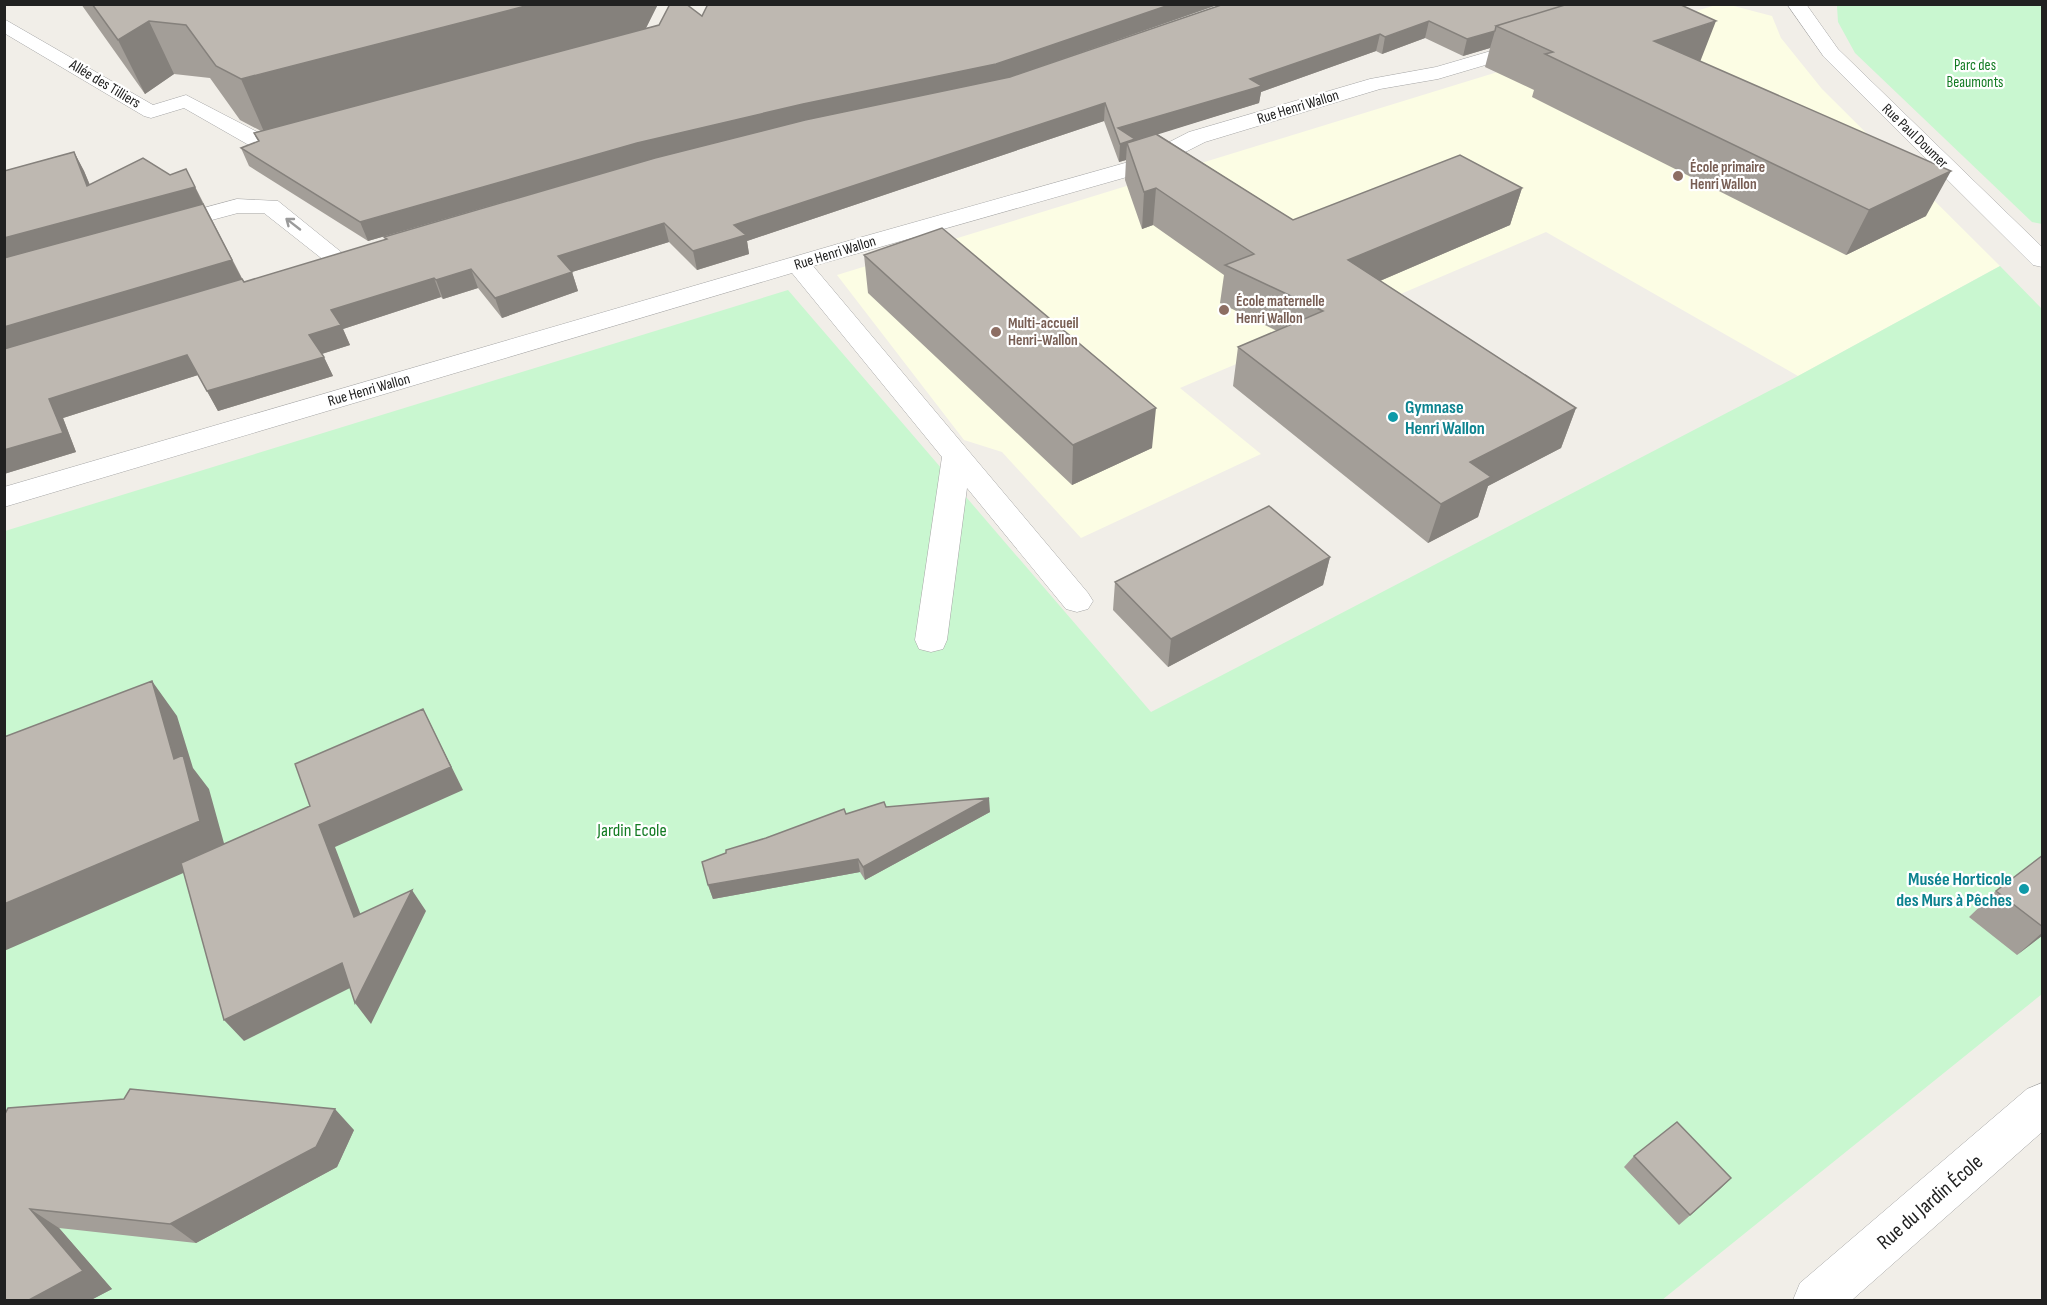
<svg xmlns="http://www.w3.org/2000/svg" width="2047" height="1305" viewBox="0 0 2047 1305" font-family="'Sofia Sans Condensed',sans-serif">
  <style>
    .education { fill: #fcfde4 }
    .park { fill: #c9f7d0 }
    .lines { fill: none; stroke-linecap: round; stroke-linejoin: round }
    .minor-casing { stroke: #a5a5a5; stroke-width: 1 }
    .minor { fill: #fff; fill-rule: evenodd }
    .wall { fill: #a39e98 }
    .shaded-wall { fill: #85817c }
    .building { fill: #beb8b1; stroke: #85817c; stroke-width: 1.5 }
    .oneway { stroke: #9b9b9b }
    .education-dot { fill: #8d6e63; stroke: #fff; stroke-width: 2 }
    .culture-dot { fill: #0f9aa8; stroke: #fff; stroke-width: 2 }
    .labels { text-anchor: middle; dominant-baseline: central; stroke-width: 4.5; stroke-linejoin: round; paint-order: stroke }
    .far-park-label { font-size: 15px; fill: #137b23; stroke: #fff }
    .far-street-label { font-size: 15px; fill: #212121; stroke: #fff }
    .far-education-label { font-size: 15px; font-weight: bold; fill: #785e54; stroke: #fff; text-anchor: start }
    .culture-label { font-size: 18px; font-weight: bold; fill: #0d838f; stroke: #fff; text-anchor: start }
    .park-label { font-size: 18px; fill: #137b23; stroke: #fff }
    .near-street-label { font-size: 21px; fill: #212121; stroke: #fff }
  </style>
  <rect width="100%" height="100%" fill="#f1eee8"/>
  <path class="education" d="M1719 4 1730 5 1772 16 1781 38 1822 89 2000 266 1798 376 1546 232 1180 388 1261 454 1081 538 1002 452 964 440 837 275Z"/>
  <path class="park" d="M1841 5H2042V224L2032 222 1855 53 1838 22 1837 6Z
    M2000 266 2042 309V994L1662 1300H5V531L788 290 1151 712 1798 376Z"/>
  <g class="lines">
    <defs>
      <path id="minor" d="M1787 4H1806L1838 49 2042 247V267L2033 265 1824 57Z
        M4 19 153 105 186 95 265 136 300 127 308 128 311 133 308 138 262 149 254 148 184 108 151 118 144 116 4 33Z
        M1529 40 1536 42 1539 46 1536 50 1438 79 1380 89 1205 142 1148 171 813 266 1088 593 1093 601 1088 609 1077 612 1066 609 967 488 947 640 943 649 931 652 919 649 915 640 942 457 792 273 4 507V487L848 241 1132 161 1189 132 1370 79 1436 67Z
        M237 199 278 201 351 260 348 265 339 267 330 265 264 213H238L167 232 159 230 155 225 159 220Z
        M2042 1083V1132L1852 1300H1793L1800 1283 2027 1089Z"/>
    </defs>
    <use href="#minor" class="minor-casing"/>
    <use href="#minor" class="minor"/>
  </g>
  <path class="wall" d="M81 4H658L646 28 702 16 708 4H1220L1009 78 1224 4H1679L1700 62 1926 216 1846 255 1532 97 1534 90 1485 67 1490 48 1463 56 1425 38 1382 54 1376 51 1261 92 1259 103 1157 134 1293 220 1522 188 1510 225 1380 281 1576 408 1561 448 1488 486 1478 517 1428 543 1233 386 1238 347 1277 331 1220 303 1224 275 1153 225 1142 229 1125 180 1126 160 1119 162 1104 121 747 241 749 254 697 270 669 242 572 272 578 291 502 318 478 288 443 299 441 297 343 329 350 345 322 354 333 376 218 411 198 375 63 418 76 452 4 474V171L74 152 84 171 90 185 170 175 186 169 244 282 385 240 384 237 553 187 368 241 249 166 241 148 258 141 254 133 261 131 240 120 210 78 174 74 145 94Z
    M864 255 1152 448 1072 485 868 293Z
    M1330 557 1323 585 1168 667 1113 610 1115 582Z
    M886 807 990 812 865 880 860 872 713 899 708 885 846 814Z
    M2043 855V935L2017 955 1969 917 1996 891Z
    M4 1116 354 1130 337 1167 196 1243 59 1228 112 1289 91 1300H4Z
    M1634 1156 1731 1178 1679 1225 1624 1167Z"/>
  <path class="shaded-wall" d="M533 4H658L645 30 265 134 241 79Z
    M1172 4H1220L996 82 641 162 368 241 360 222 637 143Z
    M149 21 174 74 145 94 118 40Z
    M1429 21 1425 38 1382 54 1385 37Z
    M1716 21 1700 62 1654 41Z
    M1495 31 1490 48 1463 56 1467 39Z
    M1380 34 1376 51 1261 92 1259 103 1127 144 1126 160 1119 162 1120 144 1118 128 1250 79Z
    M1105 103 1104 121 747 241 749 254 697 270 693 251 734 225Z
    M74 152 84 171 98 205 87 186Z
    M1951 171 1926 216 1846 255 1869 210Z
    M195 187 204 206 4 261V238Z
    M1156 188 1153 225 1142 229 1144 192Z
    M1522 188 1510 225 1340 298 1348 260Z
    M664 223 669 242 572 272 578 291 502 318 495 298 558 256Z
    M232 260 242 279 4 351V327Z
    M471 269 478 288 443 299 436 280Z
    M434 278 441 297 343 329 350 345 318 355 309 335 331 310Z
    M187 355 198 375 63 418 76 452 4 474V450L49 399Z
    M324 357 333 376 218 411 207 391Z
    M1156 408 1152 448 1072 485 1073 445Z
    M1576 408 1561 448 1488 486 1478 517 1428 543 1441 504 1470 462Z
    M1330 557 1323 585 1168 667 1171 639Z
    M152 681 177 716 193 768 209 789 227 854 4 951V904L174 759Z
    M423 709 463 790 335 847 370 939 354 917 319 825Z
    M989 798 990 812 865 880 863 867Z
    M858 859 860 872 713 899 708 885Z
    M412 890 426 911 371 1024 355 1003Z
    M2043 932V935L2017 955Z
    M342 963 358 984 244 1041 224 1020Z
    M335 1109 354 1130 337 1167 196 1243 170 1224Z
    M1731 1178 1720 1189 1679 1225 1690 1215Z
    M30 1209 59 1228 112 1289 91 1300H29Z"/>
  <path class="building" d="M92 4H533L241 79 216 66 186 25 149 21 118 40Z
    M670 4H686L702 16 708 4H1172L996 64 803 104 637 143 360 222 241 148 259 141 254 133 659 25Z
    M1224 4H1568L1496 26 1495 31 1467 39 1429 21 1385 37 1380 34 1250 79 1262 86 1118 128 1135 139 1120 144 1105 103 734 225 746 235 693 251 664 223 558 256 572 272 495 298 471 269 436 280 434 278 331 310 341 325 309 335 324 357 207 391 187 355 49 399 63 433 4 450V349L242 279 244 282 387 239 384 237 655 158 805 120 1010 77Z
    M1568 4H1679L1716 21 1654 41 1951 171 1869 210 1545 54 1553 52 1496 26Z
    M1156 134 1293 220 1460 155 1522 188 1348 260 1576 408 1470 462 1491 477 1441 504 1238 347 1323 311 1225 265 1254 254 1156 188 1144 192 1127 143Z
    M74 152 87 186 143 158 170 175 186 169 195 187 4 238V171Z
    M203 204 232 260 4 327V258Z
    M942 228 1156 408 1073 445 864 255Z
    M1269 506 1330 557 1171 639 1115 582Z
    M152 681 174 759 183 755 200 821 4 904V737Z
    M423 709 451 767 319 825 354 917 412 890 355 1003 342 963 224 1020 181 863 310 806 295 764Z
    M989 798 863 867 858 859 708 885 702 862 726 853V850L766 838 844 809 846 814 884 802 886 807Z
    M2043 855V927L1996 891Z
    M130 1089 335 1109 316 1147 170 1224 30 1209 83 1271 29 1300H4V1116L8 1108 124 1099Z
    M1677 1122 1731 1178 1690 1215 1634 1156Z"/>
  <defs><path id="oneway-shaft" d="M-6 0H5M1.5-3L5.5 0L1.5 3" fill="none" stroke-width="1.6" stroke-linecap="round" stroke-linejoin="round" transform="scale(1.5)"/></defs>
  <use class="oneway" href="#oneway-shaft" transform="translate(293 224) rotate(-142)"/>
  <g class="education-dot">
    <circle cx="1678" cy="176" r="6"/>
    <circle cx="1224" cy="310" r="6"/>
    <circle cx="996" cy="332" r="6"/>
  </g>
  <g class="culture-dot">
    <circle cx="1393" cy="417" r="6"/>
    <circle cx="2024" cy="889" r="6"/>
  </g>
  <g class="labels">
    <g class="far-park-label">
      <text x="1975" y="65">Parc des<tspan x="1975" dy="17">Beaumonts</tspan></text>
    </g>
    <g class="far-street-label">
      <text transform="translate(105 84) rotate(31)">Allée des Tilliers</text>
      <text transform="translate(1298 107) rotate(-17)">Rue Henri Wallon</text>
      <text transform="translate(1915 136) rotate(44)">Rue Paul Doumer</text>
      <text transform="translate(835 253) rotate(-17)">Rue Henri Wallon</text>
      <text transform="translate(369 390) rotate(-16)">Rue Henri Wallon</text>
    </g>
    <g class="far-education-label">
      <text x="1690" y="167">École primaire<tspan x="1690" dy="17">Henri Wallon</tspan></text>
      <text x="1236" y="301">École maternelle<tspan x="1236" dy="17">Henri Wallon</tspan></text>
      <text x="1008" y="323">Multi-accueil<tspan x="1008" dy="17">Henri-Wallon</tspan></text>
    </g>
    <g class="culture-label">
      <text x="1405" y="407">Gymnase<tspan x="1405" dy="21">Henri Wallon</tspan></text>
      <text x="2012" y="879" text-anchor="end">Musée Horticole<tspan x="2012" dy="21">des Murs à Pêches</tspan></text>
    </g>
    <g class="park-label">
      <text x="632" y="830">Jardin Ecole</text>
    </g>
    <g class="near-street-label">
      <text transform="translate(1930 1202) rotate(-41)">Rue du Jardin École</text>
    </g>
  </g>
  <rect width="2047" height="1305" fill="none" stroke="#212121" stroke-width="12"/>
</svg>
